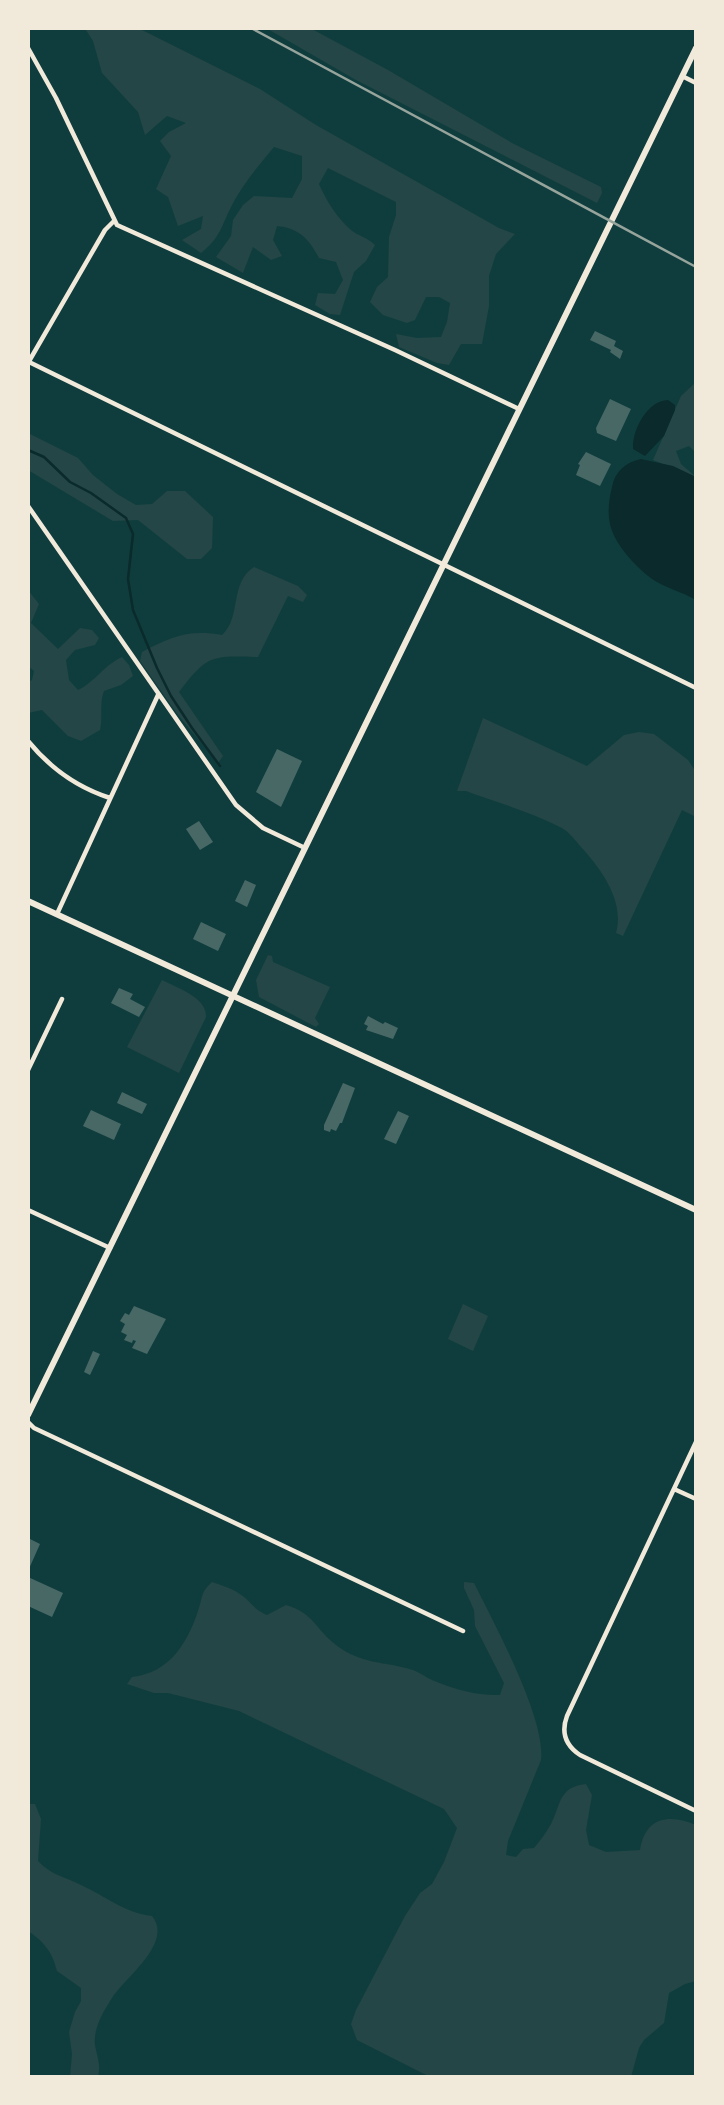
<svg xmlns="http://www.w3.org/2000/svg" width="724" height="2105" viewBox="0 0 724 2105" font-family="Mulish,sans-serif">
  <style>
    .green { fill: #244646 }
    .water { fill: #0a2a2b }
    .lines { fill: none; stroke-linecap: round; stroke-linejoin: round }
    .stream { stroke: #0a2a2b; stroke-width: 2.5 }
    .building { fill: #486865 }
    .minor { stroke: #f1e9da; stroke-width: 4.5 }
    .secondary { stroke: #f1e9da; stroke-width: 6 }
    .rail { stroke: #97a49c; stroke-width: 2.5 }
  </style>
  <rect width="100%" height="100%" fill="#0f3d3e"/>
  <path class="green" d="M80 28H138L260 89 316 125 499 228 515 234 496 254 489 276V306L482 344H461L449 365 437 363 399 347 396 334 417 338 441 337 447 322 450 303 439 297H426L415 320 407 323 383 315 370 302 377 287 388 277 389 237 396 215V202L328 168 319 184C326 200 337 218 351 230 358 236 367 237 375 245L366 261 354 272 340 315 330 314 315 305 318 293 335 294 343 280 336 262 319 258C309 239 299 228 277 226L273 240 282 256 271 260 253 247 243 273 216 257 231 236 233 220 243 205 254 196 292 198 302 179V156L274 147C259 165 242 185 231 207 221 227 220 238 201 253L182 240 201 229 203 216 178 226 168 197 156 189 171 156 160 141 169 132 186 123 167 116 145 135 138 112 102 73 93 41 86 30Z
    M266 28H310L388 70 512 143 601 187 602 193 597 203 356 80Z
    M696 382V453L689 446 676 451 681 464 696 477 653 460 681 396Z
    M28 433 78 458 93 475 117 494 136 505 152 504 167 491H185L213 517 212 548 201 559H187L138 520 113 521 28 470Z
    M254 567 298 586 307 595 303 602 288 596 258 657C212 656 208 654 179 692L223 756 218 763 178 715 140 661 142 652C170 637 189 629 222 635 242 617 229 583 254 567Z
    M28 590 39 604 31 623 58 649 80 628 92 630 99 638 95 645 75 650 66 660 69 680 78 690C95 682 103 666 122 657L129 665 133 676 121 685 104 691C99 704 103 716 100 730L81 741 68 736 42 710 28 713V682L32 680 34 671 28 666Z
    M483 718 587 766 624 735 639 732 654 734 688 760 696 772V817L682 810 623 936 616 933C625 901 601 869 581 847 576 841 569 832 562 828 532 812 498 803 466 791H457Z
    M268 955 272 956 273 962 330 987 315 1018 319 1024 316 1027 259 997 256 980Z
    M162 980C177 988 207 997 206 1017L179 1073 127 1047Z
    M463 1304 488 1316 473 1351 448 1339Z
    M212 1582C224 1586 234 1589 244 1597 254 1605 253 1609 267 1615L286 1605C315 1614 314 1628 336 1645 362 1665 384 1661 413 1670 421 1673 428 1679 437 1682 457 1690 479 1696 500 1695L504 1683 475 1626 474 1610 464 1588V1582L474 1583C494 1623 546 1719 541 1760L508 1841 506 1855 516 1857 523 1849 534 1848C540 1841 546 1833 551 1824 561 1805 558 1787 586 1784L592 1795 586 1830 589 1845 606 1852 640 1850C645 1818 668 1813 696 1825V1981L685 1984 669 1993 664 2023 644 2040 639 2048 631 2077H430L357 2040 351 2024 356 2010 405 1916 420 1893 432 1884 444 1862 457 1828 444 1809 239 1711 168 1693H154L127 1684 132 1677C169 1673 187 1644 198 1611 203 1597 200 1593 212 1582Z
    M28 1804H35L41 1819 38 1861C51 1875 65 1877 81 1885 105 1896 125 1913 152 1916 174 1943 124 1978 112 1998 103 2012 93 2029 95 2045 97 2057 101 2064 98 2077H70L72 2054 69 2032 75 2012 81 2001V1988L57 1971C52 1951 44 1942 28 1931Z"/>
  <path class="water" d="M668 400 675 405V410L664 436 645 456 633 449C632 430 647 401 668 400Z
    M641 459 673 466 696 477V600C682 592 666 588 652 579 645 574 638 567 632 561 610 536 604 520 612 487 615 471 626 462 641 459Z"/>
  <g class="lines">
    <path class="stream" d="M28 450 44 457 70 482 91 493 126 518 133 534 128 579 133 610 157 668 171 696 192 728 220 766"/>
  </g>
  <path class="building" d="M595 331 616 341 614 346 623 351 620 359 610 352 611 350 590 340Z
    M610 399 631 409 616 441 597 433 596 428Z
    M586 452 611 464 600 486 576 475 580 465 578 464Z
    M277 749 302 761 281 807 256 792Z
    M199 821 213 842 200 850 186 829Z
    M245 880 256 885 247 907 235 901Z
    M201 922 226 934 218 951 193 939Z
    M119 988 133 994 130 999 145 1007 139 1017 111 1003Z
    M368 1016 383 1024 385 1022 398 1028 393 1039 366 1030 368 1026 364 1024Z
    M343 1083 355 1088 342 1123H340L336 1131 331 1129 330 1132 324 1130V1125Z
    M122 1092 147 1104 142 1114 117 1103Z
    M91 1110 121 1124 114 1140 83 1126Z
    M398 1111 409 1116 396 1144 384 1139Z
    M134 1306 166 1319 147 1354 132 1348 136 1341 133 1340 132 1343 124 1340 127 1335 121 1332 125 1324 120 1321 125 1313 129 1315Z
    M93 1351 100 1354 90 1375 84 1372Z
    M28 1538 40 1544 28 1571Z
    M28 1577 63 1593 52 1617 28 1606Z"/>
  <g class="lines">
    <path class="minor" d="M28 48 56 98 117 225 395 350 519 409
      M682 76 696 83
      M29 362 696 688
      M28 363 105 230 114 221
      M28 506 236 805 263 828 305 848
      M28 741C50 768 76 787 110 798
      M57 914 158 695
      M28 1070 62 999
      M28 1210 110 1248
      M28 1422 34 1428 85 1452 463 1631
      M696 1442 567 1716C561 1732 565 1745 580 1755L696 1811
      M674 1489 696 1499"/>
    <path class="secondary" d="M28 901 696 1210
      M28 1415 696 48"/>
    <path class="rail" d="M251 28 696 267"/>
  </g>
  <rect width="724" height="2105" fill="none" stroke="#f1e9da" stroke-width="60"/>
</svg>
